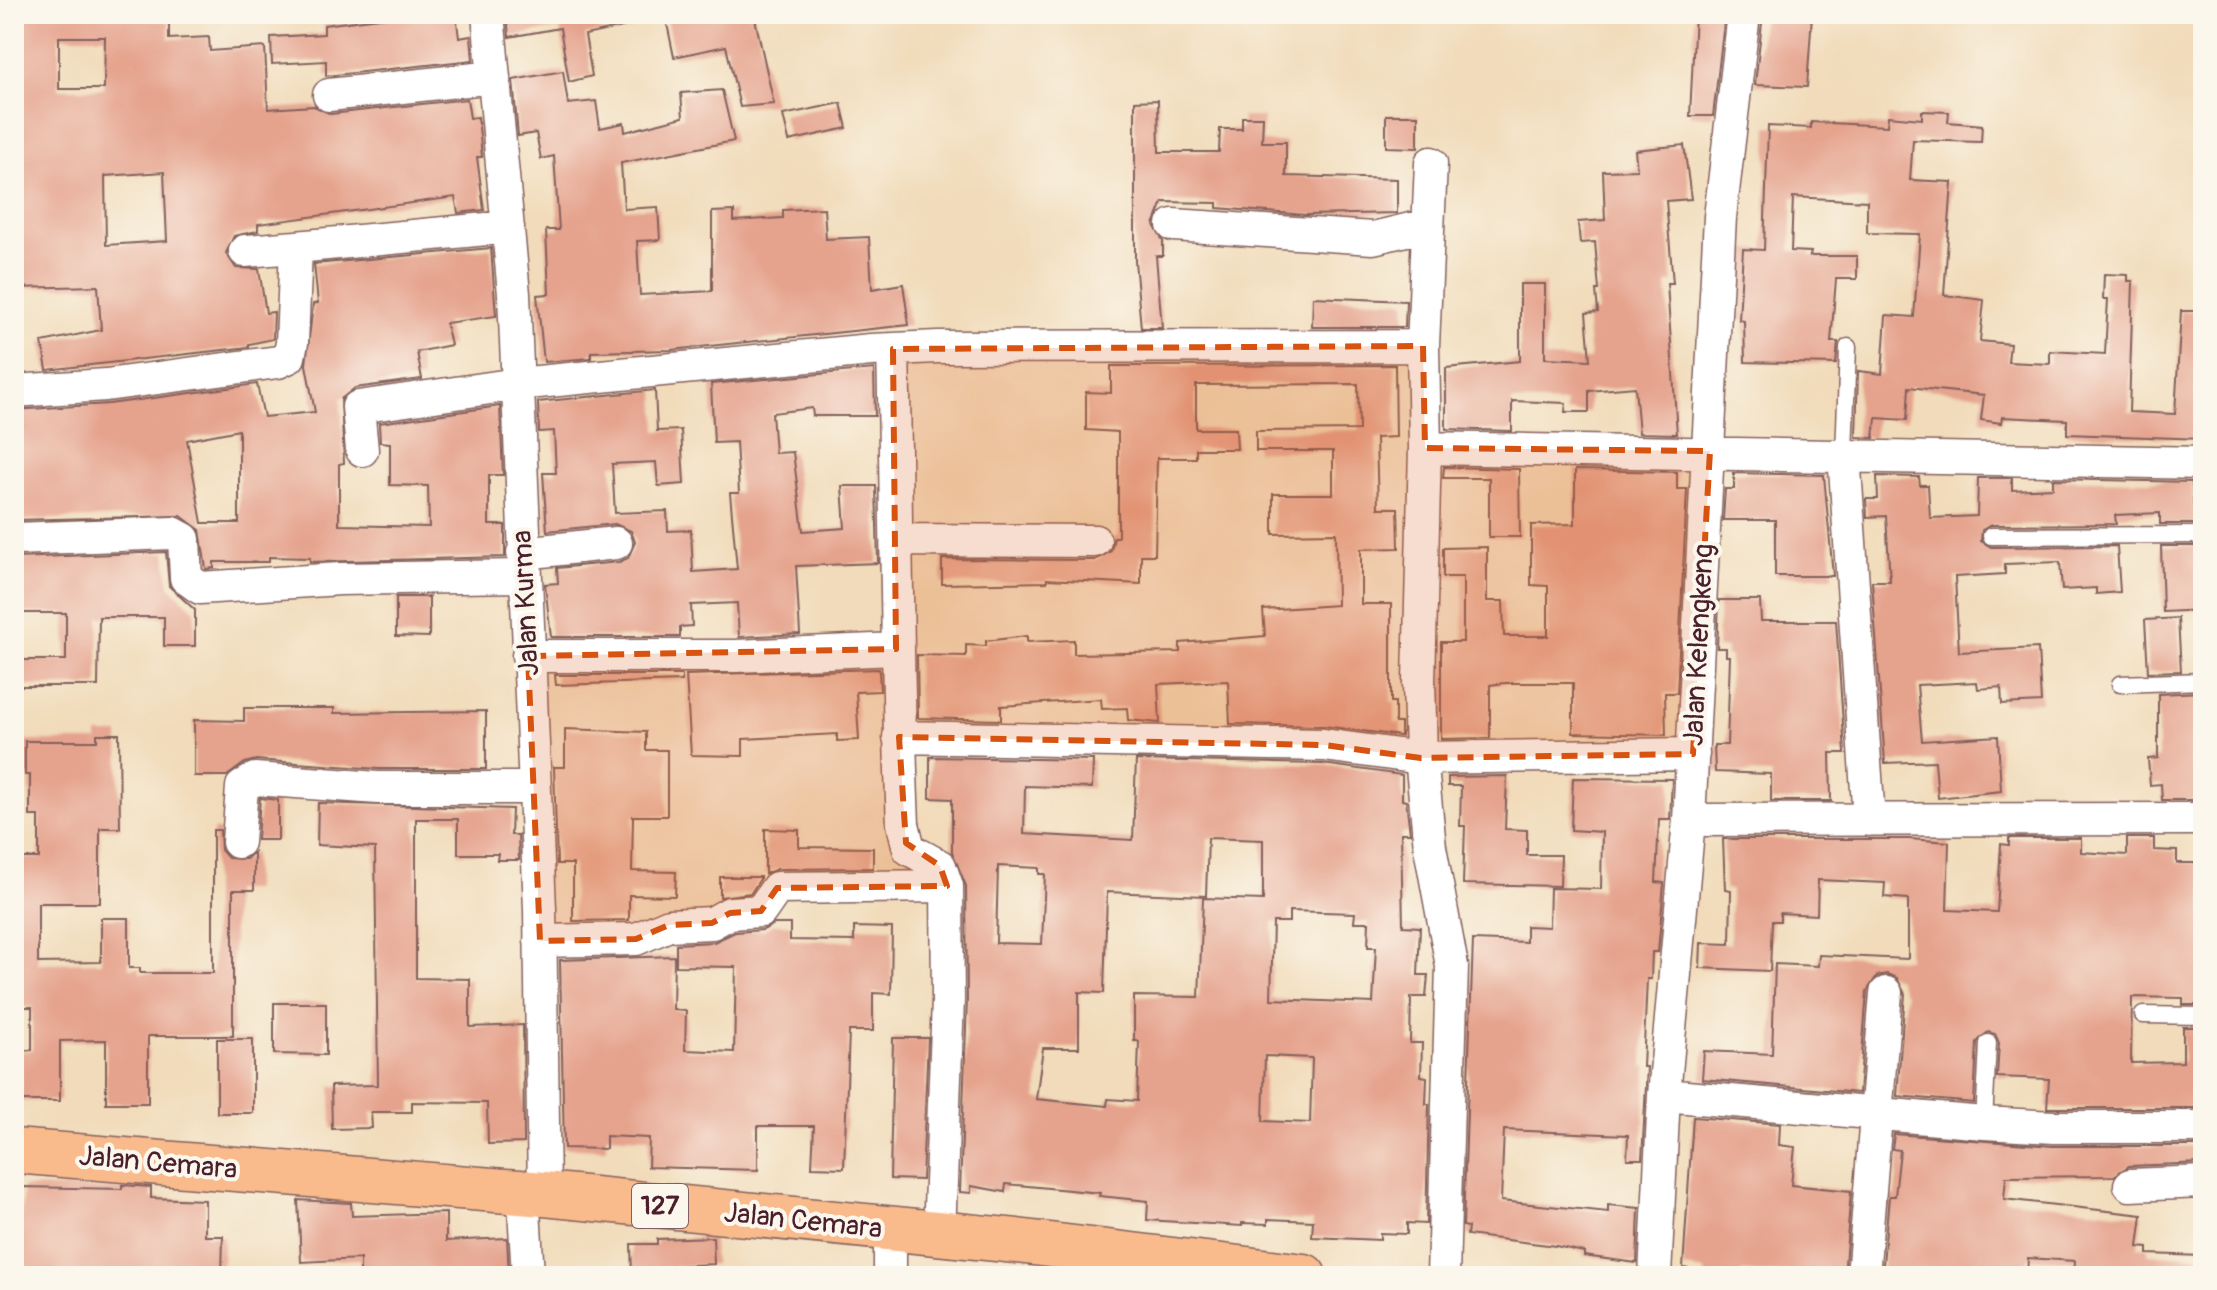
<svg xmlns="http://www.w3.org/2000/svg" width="2217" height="1290" viewBox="0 0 2217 1290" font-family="Pangolin,sans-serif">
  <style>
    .building { fill: #e5a28c; fill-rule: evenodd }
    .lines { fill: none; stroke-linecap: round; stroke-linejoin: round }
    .lane-casing { stroke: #84615d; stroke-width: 19 }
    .street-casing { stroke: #84615d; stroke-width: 35 }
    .primary-casing { stroke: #84615d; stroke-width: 47 }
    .lane { stroke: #fff; stroke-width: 16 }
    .street { stroke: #fff; stroke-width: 32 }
    .primary { stroke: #fabb8c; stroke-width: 44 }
    .marked { fill: #d8530f; fill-opacity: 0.2; stroke: #d8530f; stroke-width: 6; stroke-dasharray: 16 10; stroke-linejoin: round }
    .labels { text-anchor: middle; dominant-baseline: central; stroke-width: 8; stroke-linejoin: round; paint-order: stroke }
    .shield { fill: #fbf7ec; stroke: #7f6065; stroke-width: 2 }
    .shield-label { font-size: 26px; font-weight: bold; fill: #4a1f2b }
    .street-label { font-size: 28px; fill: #4a1f2b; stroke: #fbf7ec }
  </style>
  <rect width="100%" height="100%" fill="#fbf7ec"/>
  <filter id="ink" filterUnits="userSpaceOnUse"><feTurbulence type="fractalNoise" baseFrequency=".0125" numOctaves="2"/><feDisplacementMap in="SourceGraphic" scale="16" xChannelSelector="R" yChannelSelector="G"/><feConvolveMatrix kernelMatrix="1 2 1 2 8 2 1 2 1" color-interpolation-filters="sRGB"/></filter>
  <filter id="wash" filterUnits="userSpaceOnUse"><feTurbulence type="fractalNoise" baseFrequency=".006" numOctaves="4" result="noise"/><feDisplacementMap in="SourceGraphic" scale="32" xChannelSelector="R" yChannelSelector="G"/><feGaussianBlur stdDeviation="1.8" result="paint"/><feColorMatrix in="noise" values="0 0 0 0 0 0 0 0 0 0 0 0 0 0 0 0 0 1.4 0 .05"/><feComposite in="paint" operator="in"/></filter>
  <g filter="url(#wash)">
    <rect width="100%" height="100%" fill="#f1dbba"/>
    <g id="blocks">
      <path class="building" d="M19 14H137L138 18 145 20 169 21V39L209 37 210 51 265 47 268 109 314 106 331 114 467 99 470 118 478 117 482 157H477L484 210 458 213 455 197 258 224V231L234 236 226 253 236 268 259 269 266 313 274 312 273 339 249 344V347L47 370 42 342 101 330 98 286 14 288V40H19ZM59 37H105L104 89H59ZM164 172 167 241 106 245 105 176Z
        M411 14H456L459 38 471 36 473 60 326 76V61L272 64 271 37 324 34V25Z
        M507 14H636L637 24 585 35 592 76 569 82 560 28 509 37Z
        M665 14H754L774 104 740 107 726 46 674 57Z
        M1695 14H1725L1713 116H1690Z
        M1763 14H1812L1807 87 1755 85Z
        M563 71 568 104 596 101 600 128 624 123 625 132 683 117 681 93 722 90 734 141 621 163 624 209 658 207 660 240 637 241 640 295 712 291V212L734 211V221L783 218V210L824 208 826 239 869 237 872 289 903 284 909 325 671 350 591 352V358L544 362 537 295 549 294 546 230H559L554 156 541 159 536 133 518 136 513 80Z
        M1158 100 1159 152H1219L1220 129H1242V117H1263L1262 142H1286V176L1397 179V213L1306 215 1217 208V203L1163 202 1154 225 1163 241V256H1156L1162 328H1141L1135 261V101Z
        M841 103 847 128 789 141 783 115Z
        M1922 111 1949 112 1948 122 1982 125 1981 142 1913 140 1910 180 1952 182 1944 295 1984 300 1980 341 2010 344 2008 362 2050 364V351L2105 354 2108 299H2103L2104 274 2128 275V281H2133L2129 412 2175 414 2181 311H2203L2199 390H2203V439L2067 434V420L2002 417 2001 423 1981 420 1984 395 1909 387 1907 420 1876 418 1874 438 1856 437 1858 371 1882 374 1886 315 1914 317 1920 234 1867 233V201L1793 197 1791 251 1811 252 1810 256H1857V279H1836L1831 342H1838L1836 364 1745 362 1744 321 1739 320 1743 249 1764 250 1768 126 1811 128V122L1887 126 1888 116 1922 119Z
        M1386 115H1418V148L1386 147Z
        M1684 145 1691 199 1666 201 1673 283H1667L1677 434 1639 433 1635 387 1589 391V412H1565L1566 403 1512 401V431L1446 429V368L1520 361V284H1545V358L1590 360 1586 313 1598 312 1596 290H1599L1595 242 1580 243 1578 222 1605 220 1603 171 1637 170 1635 150Z
        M491 248 496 316 446 323 451 345 417 352 422 379 355 388 341 399 344 463 339 464V525L429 527 428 486 390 485V443L380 442 379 423 500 406 503 475H489V525H505V557L310 562V558L269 557V562H214V568L206 569 200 530 181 516 14 520V410L109 404 257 384 264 417 315 412 306 365 313 304 318 303 314 264ZM239 430V523H202L187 440Z
        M1313 297 1406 301 1405 327H1312Z
        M1395 365 1396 437 1376 438 1378 508H1398L1399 548 1361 549V604H1391V702H1395V723H1401V736L1324 726 1230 724 1228 681 1158 684 1160 723 1128 720 1127 708 1102 709 1101 699 1001 706V720L918 718 917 655 966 656V645L986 646V641L1027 636V642L1074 640V654L1180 652V643L1265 636 1263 610 1337 605 1336 533 1273 534V494H1333V451H1256V431L1359 430 1358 384 1196 385V429H1236L1237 449H1196V458H1157L1155 555H1141V584L1047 579V582L942 584V559L1095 560 1111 551 1114 537H1118V432L1086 430V392L1111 393V366Z
        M874 369 875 416H813L812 408 772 413 775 453 793 452 803 531 845 528 842 486H876L878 563 796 566 800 634 739 637 737 603 691 605 692 626 680 627V637H551L545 584 558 583 557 568 619 562 628 558 635 542 631 531 615 524 547 531 543 473H556L554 431 539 432 538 402 655 390 657 431 681 430 684 484 658 486 656 462 612 464 615 513 667 511 668 531 691 530 693 572 737 569 730 493H739L736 442 714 443 711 384Z
        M1444 467 1519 469 1520 537H1489V478H1443Z
        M1575 470 1677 472V489H1687L1677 693H1665L1666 735 1573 733V683H1505L1490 685V738L1441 739V642H1463V577H1443V548L1487 547V601H1503L1504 636H1548V586L1531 585V525L1575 524Z
        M1734 473 1824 475 1833 576H1775V520H1723L1725 489H1734Z
        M1877 476 1919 477 1920 485H1928L1930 518 1977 516 1978 478H2012V490L2053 488V479L2192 482 2194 513H2203V524H2160V513L2115 515 2116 524 1991 525 1982 530 1981 541 1991 547 2117 546 2120 592 2096 594V588L2062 590 2060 562 2005 564V574L1955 577 1959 652 2038 648 2041 702 2002 704 2001 687 1978 689 1977 682 1917 685 1922 741 1998 736 2001 791 1938 798 1935 761 1885 763 1872 581H1890L1886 516 1867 517 1866 499H1878Z
        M2161 546H2203V610L2163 612Z
        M166 552 169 586 195 610V646H164V617H99L98 686H14V660H66V613H14V558Z
        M396 597H429V637L396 636Z
        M1719 600H1760L1761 621H1836L1845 753H1830L1831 801H1771V774L1715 772 1714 745H1727L1730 656H1726V648H1717Z
        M2178 618 2181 671 2148 672 2145 620Z
        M879 669 880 691 856 692 859 740 837 741V734L743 739V756L691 755 686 675Z
        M555 675H682V681L556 685Z
        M2203 692V800H2162L2161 784 2150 785 2148 759 2158 758V694Z
        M244 708H334V713L486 711V769H379L256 760 245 763 227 776H194V720L244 721Z
        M565 729 646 732V750H667V816H633L632 871 676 872 675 896 629 895V920L573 921V864H557L554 767H565Z
        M97 734H119L120 828H100V903H38V963L101 962V918H129V968H140V973H213V830H220L221 850 228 858 246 859 254 852V890H233V1036H148V1103H106V1040L60 1041V1101H22L21 1051 32 1050V1007H14L17 903H14V858H39V816H30V775H25V741H97Z
        M930 757 1093 760 1092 788 1025 786 1024 834 1133 840 1136 760 1323 764 1402 775V800L1406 801 1410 833H1401L1403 926 1420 927 1418 975H1428L1426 997H1411L1410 1043H1422L1421 1076 1427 1077 1426 1104H1429L1426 1224 1407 1223V1234L1380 1233V1240L1312 1237 1313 1221 1268 1219V1224L1242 1223V1226L1147 1220 1148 1201 1099 1196 1100 1193 1006 1184 1005 1192 971 1186V1193L960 1192 967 1000 966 886 952 852V799L930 798ZM1208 838 1263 840V900L1203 898 1199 997 1134 996V1041H1139L1137 1101 1108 1099 1107 1106 1036 1099 1043 1048H1079V992L1104 993 1107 892 1206 896ZM998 866 1039 868V874H1045L1042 944 996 943ZM1289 911 1355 913 1354 922H1369L1368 947H1376L1373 1003 1271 999 1273 922H1289ZM1265 1056 1312 1058 1310 1123 1263 1121Z
        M1507 776 1505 829 1527 830V855H1561L1560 886 1463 884 1465 826H1460L1461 786H1448V777Z
        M1573 778 1672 779 1670 819H1659L1656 882 1664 883 1658 952H1652L1651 979H1647L1643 1067H1647L1642 1159H1627L1628 1135 1504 1130 1501 1201 1608 1212V1205L1639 1208 1637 1263 1584 1256V1252L1556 1246 1467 1235 1468 1227 1463 1226 1473 940 1526 942V926L1549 927 1550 888 1601 889 1602 832 1571 830Z
        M260 798 278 800V840H257Z
        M318 803 512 809 511 835H518L519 860H497L498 854H458V819H416V978L470 979V1027L523 1025 524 1143 488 1144 487 1103 412 1102V1112H371L372 1128 332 1129 331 1086 378 1085 375 848 317 845Z
        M765 829 799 830V847L873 848V868L777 869 765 874Z
        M2009 838H2081V852L2127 855V838H2154V850L2177 851V863H2203V1005H2183V998L2132 997 2131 1063 2183 1062V1027H2203V1108H2047L2049 1079 1997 1077 1999 1043 1995 1034 1988 1032 1977 1042 1974 1103 1897 1096 1905 994 1897 978 1887 974 1877 976 1867 991 1859 1093 1702 1079 1704 1051 1772 1054 1775 964 1818 966 1819 955 1908 959V899L1884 897 1885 883 1818 880 1817 915 1780 913V921H1772L1770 971 1700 968 1701 943 1730 944 1731 890 1725 889 1723 839H1909L1949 842 1947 910 1997 912 2001 844 2009 845Z
        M720 877H760V879L751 893 720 897Z
        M774 924H790V940L854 941V927L892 928 891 994 873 993V1031H849L844 1168 812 1167 814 1126H758V1170L648 1167 649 1138 606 1136V1149L564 1148 560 960 674 956 673 1010 686 1011 685 1050 734 1052 736 967 676 966V944L714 942 735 932 763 930Z
        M274 1003H326V1055L274 1054Z
        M893 1038H928L922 1180 890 1179Z
        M217 1039H253V1113H217Z
        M1693 1117 1780 1124 1779 1145 1795 1147 1791 1185 1851 1191 1844 1276 1742 1272 1741 1276H1705V1271L1683 1268Z
        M1894 1134 2053 1146H2203V1163L2129 1166 2114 1176 2006 1177 2004 1199 2142 1215 2138 1247 2148 1248V1254L2203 1256V1276H2074L2075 1261 2028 1258 2027 1276H1992L1944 1269 1943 1276H1882L1889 1196H1895L1900 1150 1892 1149Z
        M122 1185 151 1187V1198L205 1200V1236H223L222 1276H17L23 1187 122 1189Z
        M298 1200 351 1203 352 1216 446 1213V1241L507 1238 509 1276H360V1259L301 1262Z
        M713 1237 714 1264 674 1266 675 1276H632L631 1244H657V1239Z"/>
    </g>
  </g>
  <g filter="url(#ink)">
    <use href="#blocks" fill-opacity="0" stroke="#84615d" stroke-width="2"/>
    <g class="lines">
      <defs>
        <path id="lane" d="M1844 454 1848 347
          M1991 536 2203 535
          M2120 684 2203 681
          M2143 1015 2203 1016
          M1984 1123 1988 1043"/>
        <path id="street" d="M488 14 514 294 540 909 544 1194
          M329 95 494 77
          M1431 163 1423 346 1425 448 1419 681 1421 758 1430 847 1452 966 1443 1276
          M1173 225 1373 238 1427 225
          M245 251 296 247
          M893 349C897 508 896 666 903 824L909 849 940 866 947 886 948 1000 939 1234
          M14 391 106 385 278 362 289 357 292 343 296 247 508 227
          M1425 448 2203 463
          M362 450 358 407 517 384 871 350 938 347 1423 346
          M1844 454 1869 820
          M14 539 173 533 184 539 186 578 200 588 340 579 523 576
          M898 540 1095 541
          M523 553 616 543
          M528 656H736L896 649
          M899 737 1324 745 1421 758 1693 754
          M1689 820 2203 819
          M238 842 242 787 255 779 378 788H534
          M540 941 636 939 669 925 712 923 730 913 761 911 777 888 947 886
          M1664 1095 1984 1123 2054 1127H2203
          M2130 1185 2203 1182
          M523 1192 528 1276
          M890 1276V1230
          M1655 1276 1664 1095 1689 820 1720 217 1744 14
          M1863 1276 1886 993"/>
        <path id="primary" d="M14 1151 544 1194 1017 1241 1304 1276"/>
      </defs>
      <use href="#lane" class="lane-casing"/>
      <use href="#street" class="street-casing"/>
      <use href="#primary" class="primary-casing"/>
      <use href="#lane" class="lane"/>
      <use href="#street" class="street"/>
      <use href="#primary" class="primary"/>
    </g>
  </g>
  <path class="marked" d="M1423 346 1425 448 1710 451 1693 754 1421 758 1324 745 899 737 906 843 940 866 947 886 777 888 761 911 730 913 712 923 669 925 636 939 540 941 528 656 896 649 893 349Z"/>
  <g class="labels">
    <rect class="shield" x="632" y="1184" width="56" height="44" rx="6"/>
    <g class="shield-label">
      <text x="660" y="1206">127</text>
    </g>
    <g class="street-label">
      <text transform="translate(526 603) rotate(-93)">Jalan Kurma</text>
      <text transform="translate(1699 645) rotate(-87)">Jalan Kelengkeng</text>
      <text transform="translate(158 1163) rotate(5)">Jalan Cemara</text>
      <text transform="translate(803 1221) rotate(6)">Jalan Cemara</text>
    </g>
  </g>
  <rect width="2217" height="1290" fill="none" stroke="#fbf7ec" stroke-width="48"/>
</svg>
